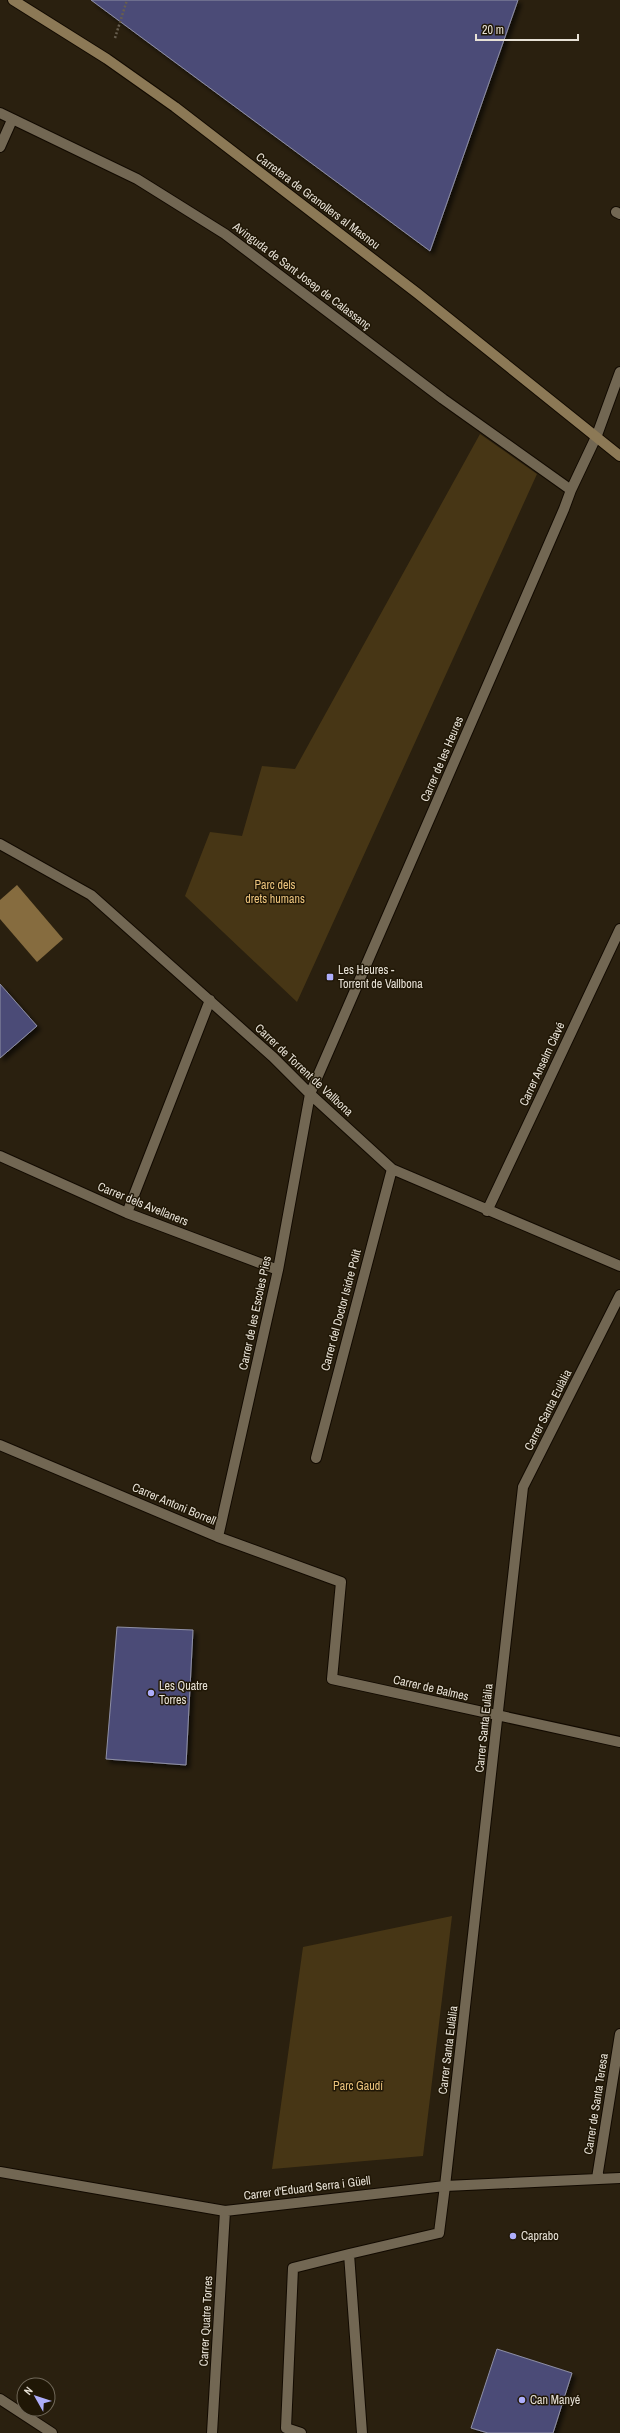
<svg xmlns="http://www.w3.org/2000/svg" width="620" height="2433" viewBox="0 0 620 2433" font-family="'Archivo Narrow',sans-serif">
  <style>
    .green { fill: #473615 }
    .water { fill: #866c3f }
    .building { fill: #4c4c77; stroke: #8e8fa5; filter: url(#shadow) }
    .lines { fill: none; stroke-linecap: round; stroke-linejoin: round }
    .lane-casing { stroke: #120a00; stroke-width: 12 }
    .street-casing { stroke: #120a00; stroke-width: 12 }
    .secondary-casing { stroke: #120a00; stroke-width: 12 }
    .path { stroke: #675e4f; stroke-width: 2.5; stroke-dasharray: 2 2; stroke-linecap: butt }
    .lane { stroke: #726753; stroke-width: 10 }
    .street { stroke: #726753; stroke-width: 10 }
    .secondary { stroke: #8c7956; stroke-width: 10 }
    .poi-dot { fill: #aeaefb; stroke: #201706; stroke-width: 1.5 }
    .labels { text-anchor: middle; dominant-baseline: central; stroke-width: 3; stroke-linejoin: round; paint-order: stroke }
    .street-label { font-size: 12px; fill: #e7e1d6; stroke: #201706 }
    .park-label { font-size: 12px; fill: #ebc37c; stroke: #201706 }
    .poi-label { font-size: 12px; fill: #e7e1d6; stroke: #201706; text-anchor: start }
  </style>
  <defs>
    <filter id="shadow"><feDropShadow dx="3.5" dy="3.5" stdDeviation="2" flood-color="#0009"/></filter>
  </defs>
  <rect width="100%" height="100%" fill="#2a200f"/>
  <path class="green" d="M480 434 537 474 297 1002 185 896 210 832 242 836 262 766 295 769Z
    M452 1916 423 2156 272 2169 303 1947Z"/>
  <path class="water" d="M17 885 63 939 37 962 0 919V900Z"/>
  <path class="building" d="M91 0H518L430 251Z
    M0 984 37 1026 0 1058Z
    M117 1627 193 1630 186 1765 106 1759Z
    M497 2349 572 2373 553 2433H488L471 2428Z"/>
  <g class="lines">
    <defs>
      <path id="lane" d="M616 212 620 214
        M301 2433 286 2428 293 2268 349 2254
        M362 2433 349 2254 439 2233 445 2186"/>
      <path id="street" d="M0 113 137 179 225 234 443 399 571 490
        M0 147 12 120
        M0 844 91 895 273 1057 310 1094 392 1169 620 1266
        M0 1156 127 1213 278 1270
        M487 1211 620 929
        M127 1213 210 1000
        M0 1445 218 1537 341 1582 332 1679 620 1742
        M316 1458 392 1169
        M218 1537 278 1270 310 1094 564 509 571 490 597 435 620 372
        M0 2172 225 2211 445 2186 620 2178
        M597 2178 620 2034
        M445 2186 523 1487 620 1295
        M0 2399 52 2433
        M212 2433 225 2211"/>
      <path id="secondary" d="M13 0 107 59 175 107 417 293 620 456"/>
    </defs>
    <use href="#lane" class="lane-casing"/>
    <use href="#street" class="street-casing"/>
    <use href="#secondary" class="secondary-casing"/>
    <path class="path" d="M115 38 127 0"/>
    <use href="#lane" class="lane"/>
    <use href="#street" class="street"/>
    <use href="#secondary" class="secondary"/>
  </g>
  <g class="poi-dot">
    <rect x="326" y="973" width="8" height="8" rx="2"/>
    <circle cx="151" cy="1693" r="4"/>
    <circle cx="513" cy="2236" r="4"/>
    <circle cx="522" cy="2400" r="4"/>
  </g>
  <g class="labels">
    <g class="street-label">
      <text transform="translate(318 201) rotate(37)">Carretera de Granollers al Masnou</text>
      <text transform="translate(302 276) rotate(37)">Avinguda de Sant Josep de Calassanç</text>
      <text transform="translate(442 759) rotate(-67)">Carrer de les Heures</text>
      <text transform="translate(542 1064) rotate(-65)">Carrer Anselm Clavé</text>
      <text transform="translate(304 1070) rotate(43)">Carrer de Torrent de Vallbona</text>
      <text transform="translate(143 1204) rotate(22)">Carrer dels Avellaners</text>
      <text transform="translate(341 1310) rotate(-75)">Carrer del Doctor Isidre Polit</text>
      <text transform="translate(255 1313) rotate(-78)">Carrer de les Escoles Pies</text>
      <text transform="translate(548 1410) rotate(-63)">Carrer Santa Eulàlia</text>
      <text transform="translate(174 1504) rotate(23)">Carrer Antoni Borrell</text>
      <text transform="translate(431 1688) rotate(13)">Carrer de Balmes</text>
      <text transform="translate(484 1728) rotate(-84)">Carrer Santa Eulàlia</text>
      <text transform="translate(448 2050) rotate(-83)">Carrer Santa Eulàlia</text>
      <text transform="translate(596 2104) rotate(-81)">Carrer de Santa Teresa</text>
      <text transform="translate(307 2188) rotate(-7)">Carrer d'Eduard Serra i Güell</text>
      <text transform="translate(206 2321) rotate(-87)">Carrer Quatre Torres</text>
    </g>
    <g class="park-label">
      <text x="275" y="885">Parc dels<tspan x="275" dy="14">drets humans</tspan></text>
      <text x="358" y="2086">Parc Gaudí</text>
    </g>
    <g class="poi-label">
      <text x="338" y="970">Les Heures -<tspan x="338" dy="14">Torrent de Vallbona</tspan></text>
      <text x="159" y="1686">Les Quatre<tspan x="159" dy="14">Torres</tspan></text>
      <text x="521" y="2236">Caprabo</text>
      <text x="530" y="2400">Can Manyé</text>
    </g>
  </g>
  <g transform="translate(36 2397) rotate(309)"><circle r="19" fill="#201706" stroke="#706859"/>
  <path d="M0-3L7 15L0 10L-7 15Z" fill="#aeaefb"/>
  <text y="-6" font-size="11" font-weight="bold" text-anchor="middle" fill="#e7e1d6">N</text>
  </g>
  <path d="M476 34v6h102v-6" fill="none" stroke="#e7e1d6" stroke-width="2"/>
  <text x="482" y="34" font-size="12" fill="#e7e1d6" stroke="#201706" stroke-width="3" paint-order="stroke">20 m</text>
</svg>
